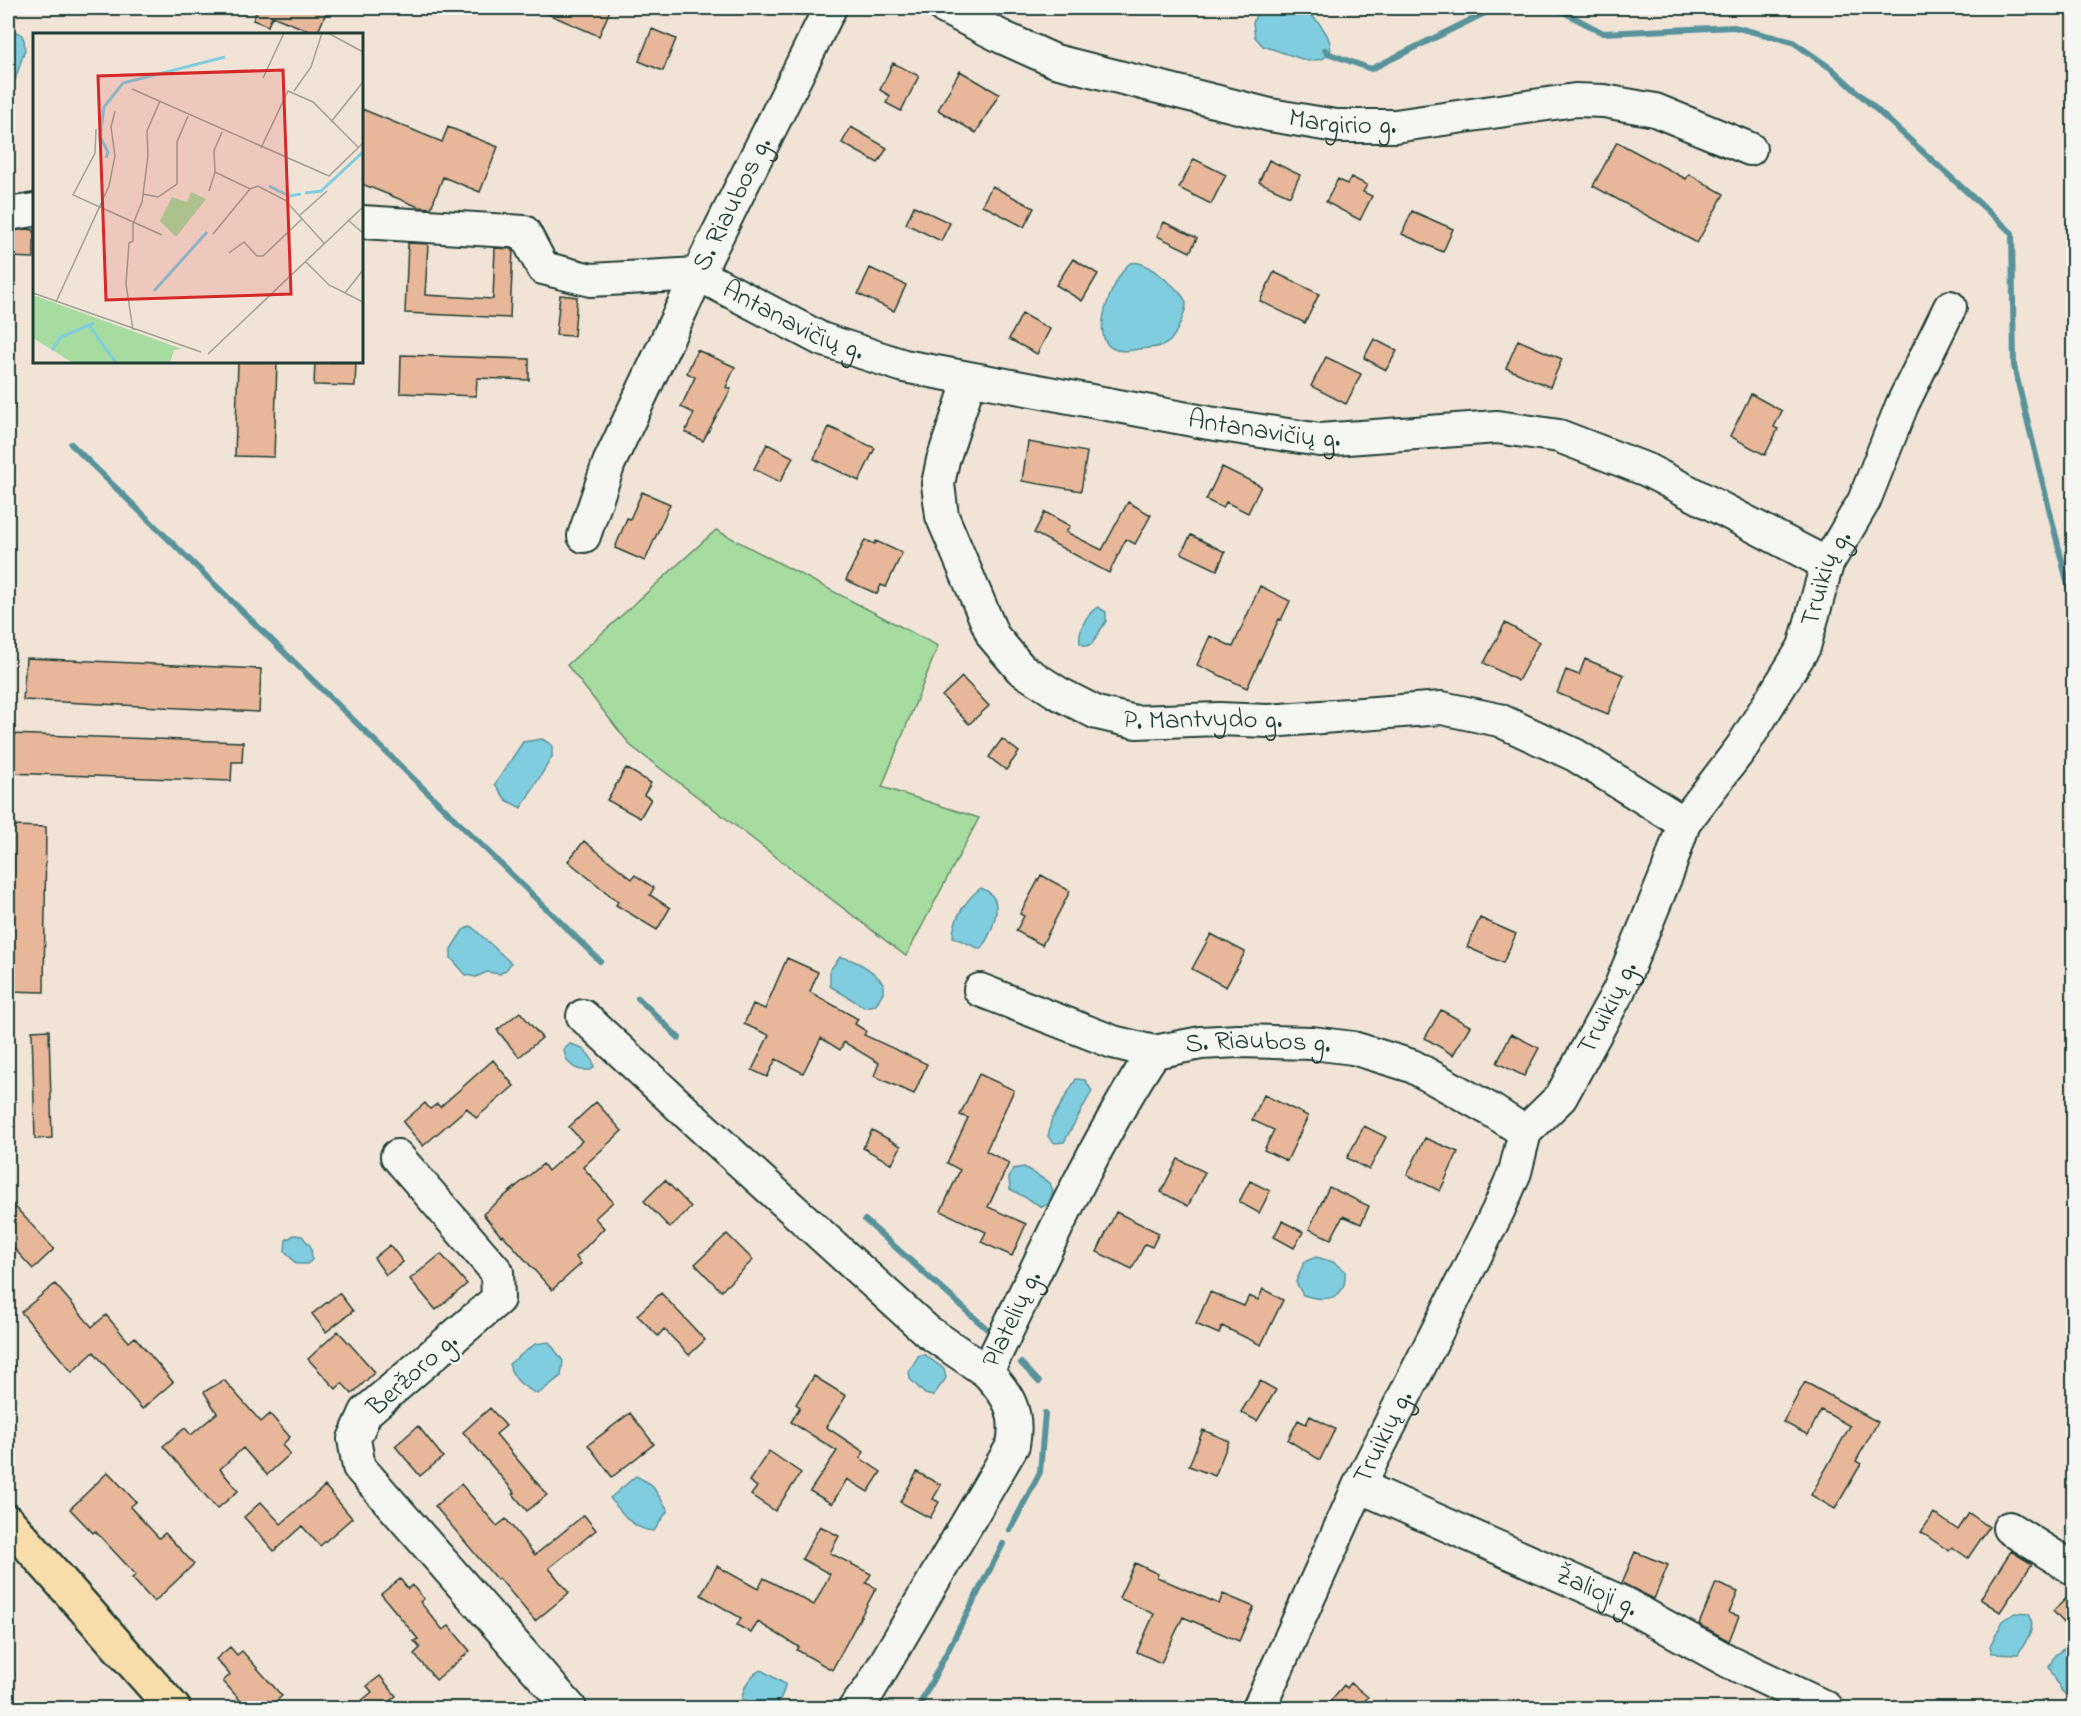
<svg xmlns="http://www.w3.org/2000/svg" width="2081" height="1716" viewBox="0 0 2081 1716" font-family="'Indie Flower',sans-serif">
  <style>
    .green { fill: #a6dc9f; stroke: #628c6a; stroke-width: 1.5 }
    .water { fill: #80cddf; stroke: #59939b; stroke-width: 1.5 }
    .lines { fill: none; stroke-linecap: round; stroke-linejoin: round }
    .stream { stroke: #59939b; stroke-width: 6 }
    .building { fill: #e8b799; stroke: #1f3d34; stroke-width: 1.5 }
    .minor-casing { stroke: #1f3d34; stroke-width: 36 }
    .major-casing { stroke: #1f3d34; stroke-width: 38 }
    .minor { stroke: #f6f6f2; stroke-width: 32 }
    .major { stroke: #f9deab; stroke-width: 33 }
    .labels { text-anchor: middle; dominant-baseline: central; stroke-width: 5; stroke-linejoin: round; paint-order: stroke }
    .street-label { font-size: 27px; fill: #1f3d34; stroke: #f6f6f2 }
    .inset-river { fill: none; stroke: #80cddf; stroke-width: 3 }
    .inset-road { fill: none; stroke: #9ea196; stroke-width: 1.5 }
    .view { fill: #d62828; fill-opacity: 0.15; stroke: #d62828; stroke-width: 3 }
    .inset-edge { fill: none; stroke: #1f3d34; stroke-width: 3 }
  </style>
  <rect width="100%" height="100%" fill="#f2e3d7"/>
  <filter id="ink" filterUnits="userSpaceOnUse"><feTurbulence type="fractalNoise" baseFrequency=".0167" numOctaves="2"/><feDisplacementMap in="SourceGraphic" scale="12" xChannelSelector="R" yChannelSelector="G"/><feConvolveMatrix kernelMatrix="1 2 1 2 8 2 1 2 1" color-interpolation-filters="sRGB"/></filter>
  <g filter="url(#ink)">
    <path class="green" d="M716 530 938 646 882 787 979 818 906 956 631 746 567 665Z"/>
    <path class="water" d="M1264 8H1300C1315 15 1334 37 1330 54L1322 59 1308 61 1263 46 1255 37 1253 23 1256 15Z
      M8 29 21 34 24 40 25 49 15 80 8 86Z
      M1130 263C1133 263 1136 262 1139 263 1150 266 1185 292 1186 304 1186 311 1182 319 1179 326 1176 332 1173 340 1166 344 1159 348 1148 348 1139 349 1131 350 1121 353 1112 348 1088 335 1115 275 1130 263Z
      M1098 607 1106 612V621L1092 644 1086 646 1080 643C1078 630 1087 613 1098 607Z
      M542 739 552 745V757L521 808 506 800 495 784 523 742Z
      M981 888C1000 895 998 911 992 928 989 936 986 943 980 949L953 937C953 919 967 898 981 888Z
      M471 926 511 963 507 969 500 974 487 972 476 977 466 975 451 958V949L463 930Z
      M840 957C857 960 872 970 883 983V992L876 1005 864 1007 830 986V970Z
      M570 1044C581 1046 593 1055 594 1067L591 1070C576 1072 565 1064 564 1049Z
      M1076 1079 1085 1080 1092 1091 1064 1142 1055 1143 1048 1137 1051 1121Z
      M1024 1167 1050 1183 1053 1192 1048 1204 1042 1207 1010 1189 1009 1178 1013 1169Z
      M294 1235 302 1236 311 1247 312 1260 307 1264H296L285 1251 286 1240Z
      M1316 1257 1333 1262 1345 1271C1347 1301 1326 1302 1303 1295L1296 1282 1304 1262Z
      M549 1342 563 1361 561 1376 538 1394C524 1388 513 1380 509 1364L535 1344Z
      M919 1355H925L944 1369 946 1378 933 1396 925 1394 910 1379 909 1371Z
      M636 1476 651 1484 668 1510 654 1531C633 1530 622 1513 610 1498Z
      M2015 1613 2029 1614C2037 1629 2026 1641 2018 1654L1992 1653 1990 1646 2003 1621Z
      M2073 1642V1702L2061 1690 2049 1667 2055 1655Z
      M761 1670 785 1684C785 1693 778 1700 777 1708H756L742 1699C743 1687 751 1674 761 1670Z"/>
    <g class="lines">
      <path class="stream" d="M1556 8 1603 33 1734 27 1793 42 1832 69 2012 233 2014 366 2074 610
        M1325 50 1330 54 1371 69 1495 8
        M71 444 600 961
        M638 998 679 1038
        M865 1220 987 1329
        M1021 1363 1039 1382
        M1010 1530 1040 1472 1045 1413
        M918 1708 1003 1544"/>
    </g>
    <path class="building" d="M253 8H328L317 34 272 16 268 26 253 20 257 10Z
      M534 8H611L599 36Z
      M652 29 676 39 663 71 639 61Z
      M893 63 919 76 901 111 886 103 890 96 880 90Z
      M960 71 999 94 976 133 938 110Z
      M362 109 442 142 448 127 498 147 480 192 443 177 431 208 419 207 362 184Z
      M851 127 887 148 878 163 842 143Z
      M1617 142 1686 179 1689 174 1724 194 1697 243 1593 186Z
      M1194 159 1226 175 1211 204 1179 188Z
      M1269 160 1300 175 1290 196 1259 182Z
      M1351 177 1367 185 1363 192 1372 196 1360 220 1326 202 1338 179 1347 184Z
      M992 186 1034 208 1024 227 982 205Z
      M914 206 950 223 941 241 906 224Z
      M1412 211 1453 229 1443 252 1402 234Z
      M1164 222 1197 238 1190 252 1157 236Z
      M26 229 34 230V258L8 257V232Z
      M408 243 428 244 425 295 493 299 495 248 513 249 510 318 405 313Z
      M1073 259 1098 274 1082 301 1056 285Z
      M870 268 906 285 894 311 858 294Z
      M1274 272 1319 294 1305 323 1260 301Z
      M560 295 577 297 574 336 556 335Z
      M1022 314 1050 329 1037 354 1009 339Z
      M1374 339 1397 351 1386 370 1364 358Z
      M1518 340 1562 359 1550 387 1506 368Z
      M697 350 735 367 726 387 731 389 703 441 685 432 694 413 681 407 695 377 687 373Z
      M401 355 529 359V380L477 378 476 396 400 393Z
      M1326 357 1361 374 1346 404 1311 386Z
      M238 362H277L274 457 235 456Z
      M315 362H356L355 386 314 385Z
      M1751 394 1782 411 1774 427 1778 429 1765 455 1730 436Z
      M829 427 875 448 859 481 814 459Z
      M1028 442 1087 452 1081 491 1022 481Z
      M767 444 793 457 780 482 754 469Z
      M1222 467 1261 486 1248 513 1226 502 1223 508 1206 500Z
      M642 492 670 504 645 561 615 548 627 518 630 519Z
      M1128 502 1151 515 1135 544 1126 539 1109 573 1034 533 1045 512 1070 526 1066 532 1102 550Z
      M1191 535 1225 552 1217 570 1181 553Z
      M865 540 875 544 876 541 902 553 886 587 881 585 877 594 846 580Z
      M1260 586 1290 601 1281 620 1279 619 1247 688 1197 665 1210 636 1233 647Z
      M1505 623 1539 642 1518 681 1484 663Z
      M26 658 261 669 259 712 23 700Z
      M1585 659 1624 675 1608 714 1557 693 1566 670 1579 675Z
      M962 677 989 706 969 724 942 696Z
      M8 734 243 742 242 762H232L231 781 8 773Z
      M1002 739 1019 752 1006 770 989 757Z
      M626 768 651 783 644 795 651 799 640 818 607 800Z
      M8 826 46 827 44 992 8 991Z
      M584 841 632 879 635 875 654 888 650 895 670 908 657 930 616 905 618 902 568 861Z
      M1041 875 1070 891 1042 945 1016 931 1024 916 1020 914Z
      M1480 918 1516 934 1503 963 1467 947Z
      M1211 934 1245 952 1226 987 1192 969Z
      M787 958 818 972 810 992 858 1019 855 1024 866 1031 864 1035 927 1064 914 1094 874 1076 879 1063 844 1042 840 1050 821 1038 803 1073 776 1059 767 1077 752 1070 769 1035 744 1024 753 1004 765 1009Z
      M1441 1010 1470 1026 1453 1055 1425 1038Z
      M520 1012 542 1038 519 1057 497 1030Z
      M49 1030 52 1138 35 1139 32 1031Z
      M1511 1034 1539 1048 1524 1076 1497 1063Z
      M493 1060 514 1086 476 1118 467 1108 423 1146 403 1122 425 1103 430 1109 437 1104 440 1107Z
      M979 1074 1014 1090 986 1151 1009 1163 988 1207 1026 1224 1012 1256 981 1242 986 1232 941 1211 960 1170 947 1163 968 1118 960 1115Z
      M1264 1095 1308 1116 1287 1161 1264 1150 1274 1130 1252 1120Z
      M596 1102 622 1131 583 1167 613 1202 595 1218 604 1228 576 1257 581 1264 552 1290 503 1235 501 1236 483 1214 543 1164 548 1171 582 1141 569 1127Z
      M1364 1126 1386 1137 1369 1170 1347 1158Z
      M872 1130 901 1146 892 1164 863 1148Z
      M1425 1138 1458 1152 1440 1191 1407 1175Z
      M1178 1159 1205 1172 1188 1206 1161 1192Z
      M665 1180 691 1207 670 1228 644 1201Z
      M1250 1181 1270 1191 1259 1213 1239 1202Z
      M1329 1187 1369 1206 1361 1224 1343 1216 1331 1239 1309 1229Z
      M8 1199 54 1249 33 1269 8 1242Z
      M1116 1212 1159 1233 1152 1247 1145 1244 1132 1269 1097 1252Z
      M1282 1221 1303 1232 1294 1248 1274 1237Z
      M727 1234 753 1260 721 1291 695 1264Z
      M390 1245 403 1262 386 1275 374 1258Z
      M441 1254 467 1284 436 1310 410 1279Z
      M55 1284 92 1327 106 1315 129 1342 135 1337 173 1382 142 1409 94 1352 72 1372 21 1312Z
      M1263 1289 1283 1300 1261 1345 1222 1326 1219 1334 1196 1324 1210 1292 1244 1306 1249 1296 1258 1300Z
      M339 1293 353 1311 326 1332 312 1314Z
      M661 1293 705 1340 689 1355 664 1329 658 1336 637 1315Z
      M338 1331 375 1372 352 1394 342 1383 336 1389 308 1359Z
      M814 1376 846 1396 826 1427 864 1452 860 1458 881 1472 868 1492 847 1479 832 1504 810 1491 837 1451 791 1422 800 1407 796 1404Z
      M224 1380 261 1422 270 1414 290 1437 282 1445 290 1454 267 1475 243 1448 220 1469 238 1491 217 1509 163 1446 185 1428 191 1435 217 1413 204 1392Z
      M1260 1381 1276 1390 1257 1421 1241 1412Z
      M1805 1382 1878 1422 1856 1461 1861 1464 1835 1509 1811 1495 1850 1426 1821 1410 1808 1435 1783 1422Z
      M490 1408 506 1426 496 1434 547 1495 527 1511 513 1494 515 1493 463 1432Z
      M630 1413 654 1444 612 1477 588 1445Z
      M1310 1416 1335 1429 1320 1460 1288 1440 1298 1420 1306 1424Z
      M418 1426 443 1457 420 1476 395 1446Z
      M1203 1430 1229 1441 1215 1476 1189 1466Z
      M769 1451 801 1473 775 1511 751 1495 757 1487 749 1481Z
      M108 1472 136 1502 130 1507 159 1538 165 1533 194 1564 154 1602 132 1578 136 1575 95 1531 93 1533 70 1509Z
      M917 1472 941 1485 933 1499 939 1502 930 1518 900 1502Z
      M461 1484 497 1526 506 1519 535 1555 584 1515 596 1530 549 1568 569 1593 535 1621 499 1578 497 1580 435 1506Z
      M325 1486 352 1518 320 1546 302 1526 274 1551 244 1517 261 1502 281 1524Z
      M1934 1513 1958 1530 1969 1513 1989 1527 1968 1558 1952 1547 1949 1551 1921 1532Z
      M820 1526 839 1536 830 1553 871 1574 866 1583 876 1588 832 1670 797 1650 799 1647 758 1622 751 1633 737 1625 741 1618 701 1595 717 1566 758 1589 764 1578 814 1605 830 1574 802 1559Z
      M2011 1551 2032 1564 2000 1612 1980 1599Z
      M1635 1552 1668 1565 1654 1599 1622 1583Z
      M1135 1563 1158 1574 1157 1577 1219 1604 1223 1594 1254 1607 1239 1641 1183 1617 1161 1663 1137 1652 1154 1614 1119 1598Z
      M400 1579 408 1589 412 1585 424 1599 420 1602 443 1630 449 1626 470 1651 436 1680 414 1654 420 1648 414 1641 418 1639 381 1594Z
      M1716 1583 1738 1592 1729 1613 1739 1616 1729 1641 1699 1624Z
      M2073 1592V1614L2064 1623 2053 1611Z
      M230 1647 237 1655 242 1651 282 1696 276 1701 282 1708H247L223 1681 230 1675 216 1659Z
      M380 1676 396 1696 381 1708H353L372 1692 367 1686Z
      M1351 1683 1368 1697 1359 1708H1324L1344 1685 1347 1688Z"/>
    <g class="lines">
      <defs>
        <g id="minor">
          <path id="s1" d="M945 8 1004 38 1055 61 1270 115 1336 126H1395L1575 100 1604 101 1655 110 1750 149"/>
          <path d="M8 214 34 210"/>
          <path id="s2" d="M362 222 524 232 543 268 591 280 698 274 821 339 904 366 1209 423 1320 440 1497 427 1559 436 1647 470 1827 564"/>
          <path id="s3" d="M970 379 943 460 938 484 942 516 993 636 1021 669 1058 693 1097 713 1136 722 1219 719 1268 721 1442 708 1499 720 1575 755 1684 823"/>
          <path id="s4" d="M584 536 609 463 698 274 830 8"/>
          <path id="s5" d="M980 990 1113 1042 1154 1052 1201 1043 1238 1041 1312 1043 1353 1048 1412 1066 1491 1110 1525 1132"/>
          <path d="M583 1016 701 1126 927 1331 987 1372"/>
          <path d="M397 1156 497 1272 498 1299 366 1412 354 1439 359 1467 570 1708"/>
          <path id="s6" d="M1359 1486 1623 1603 1728 1661 1827 1708"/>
          <path d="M2009 1528 2074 1569"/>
          <path id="s7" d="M855 1708 870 1689 1013 1445C1019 1412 1009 1396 987 1372 1040 1264 1088 1152 1154 1052"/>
          <path id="s8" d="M1259 1708 1359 1486 1498 1211 1515 1172 1525 1132 1561 1097 1619 990 1668 871 1684 823 1742 747 1804 647 1827 564 1864 501 1902 405 1950 307"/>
        </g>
        <path id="major" d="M8 1522 173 1708"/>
      </defs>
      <use href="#minor" class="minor-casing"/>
      <use href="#major" class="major-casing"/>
      <use href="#minor" class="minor"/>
      <use href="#major" class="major"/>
    </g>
  </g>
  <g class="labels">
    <g class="street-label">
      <text stroke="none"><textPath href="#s1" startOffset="417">Margirio g.</textPath></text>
      <text stroke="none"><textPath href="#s4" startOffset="364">S. Riaubos g.</textPath></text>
      <text stroke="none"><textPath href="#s2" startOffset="466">Antanavičių g.</textPath></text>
      <text stroke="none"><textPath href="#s2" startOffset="952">Antanavičių g.</textPath></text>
      <text stroke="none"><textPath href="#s8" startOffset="1272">Truikių g.</textPath></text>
      <text stroke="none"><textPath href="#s3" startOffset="510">P. Mantvydo g.</textPath></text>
      <text stroke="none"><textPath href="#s8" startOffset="786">Truikių g.</textPath></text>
      <text stroke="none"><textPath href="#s5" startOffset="290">S. Riaubos g.</textPath></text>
      <text stroke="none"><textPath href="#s7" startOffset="447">Platelių g.</textPath></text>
      <text transform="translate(413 1375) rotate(-42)">Beržoro g.</text>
      <text stroke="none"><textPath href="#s8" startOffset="298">Truikių g.</textPath></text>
      <text stroke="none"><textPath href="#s6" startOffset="260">Žalioji g.</textPath></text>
    </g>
  </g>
  <g transform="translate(33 33)">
    <rect width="330" height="330" fill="#f2e3d7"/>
    <path d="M158 159 173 166 143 204 127 188 139 164 154 169ZM0 262 149 316 141 317 137 330H40L0 305Z" fill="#a6dc9f"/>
    <path class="inset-river" d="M73 125 75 119 67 104 71 74 90 50 192 24M236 153 256 163 268 161M272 160 288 158 330 119M121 258 174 199M56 292 83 330M19 317 28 304 61 290"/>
    <path class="inset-road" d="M295 0 330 19M230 45 251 0M99 56 296 143 330 110M261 58 278 34 289 0M298 89 330 49M63 96 62 120 40 162 129 202M228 115 255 58 280 69 326 115M182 139 217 156 225 153 252 167 291 210M176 158 182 139 181 118 189 99M110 161 125 164 144 151V109L155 83M266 183 294 158M315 187 330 200M180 201 217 156M196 220 211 209 224 223H230L269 186M272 228 296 252 330 269M0 260 168 319M312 260 330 237M23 269 76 153 82 123 78 94 82 78M100 297 93 251 96 210 100 208V191L109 169 115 123 114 98 127 68M175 321 330 174"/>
    <path class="view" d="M250 37 258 261 73 267 65 43Z"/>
    <rect width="330" height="330" class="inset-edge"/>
  </g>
  <rect width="2081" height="1716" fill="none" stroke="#f6f6f2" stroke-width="30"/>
  <rect x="15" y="15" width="2051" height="1686" fill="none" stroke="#1f3d34" stroke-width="2" filter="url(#ink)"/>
</svg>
